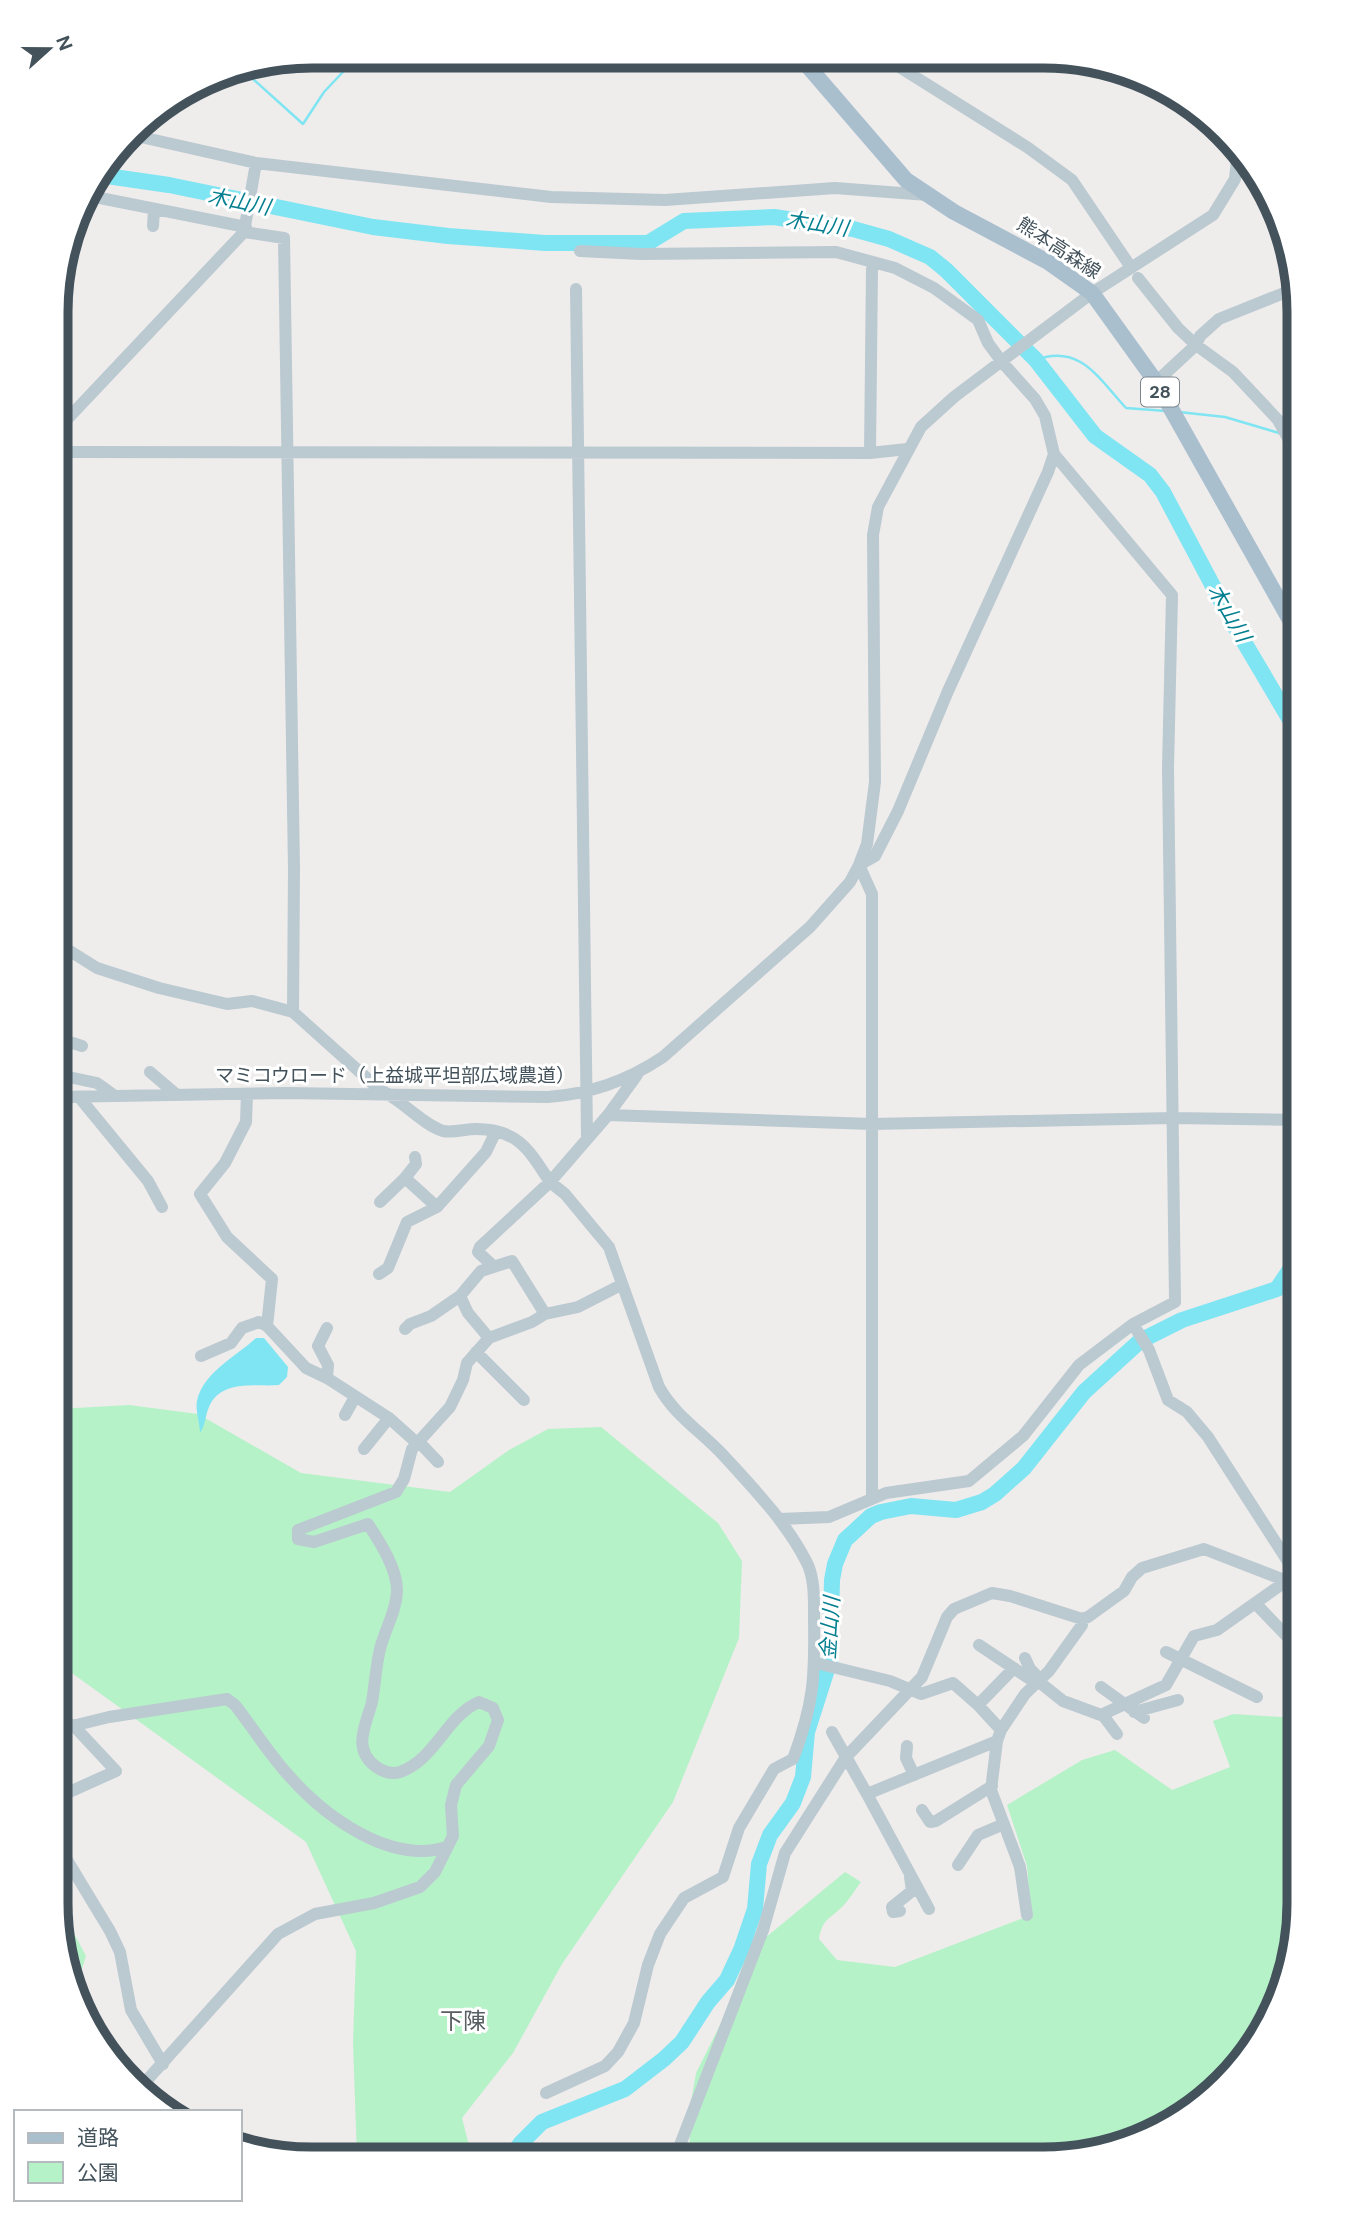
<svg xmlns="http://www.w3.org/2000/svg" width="1355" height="2215" viewBox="0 0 1355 2215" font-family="'DM Sans','Noto Sans JP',sans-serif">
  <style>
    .green { fill: #b6f2c8 }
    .water { fill: #7fe5f2 }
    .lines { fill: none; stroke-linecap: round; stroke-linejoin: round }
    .stream { stroke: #7fe5f2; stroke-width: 2.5 }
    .river { stroke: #7fe5f2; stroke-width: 16 }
    .minor { stroke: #bbc9d0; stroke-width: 12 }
    .major { stroke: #a9bfce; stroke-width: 16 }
    .labels { text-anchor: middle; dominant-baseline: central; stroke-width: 6; stroke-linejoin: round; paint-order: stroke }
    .shield { fill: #fff; stroke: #7b868c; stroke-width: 2 }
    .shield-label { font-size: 18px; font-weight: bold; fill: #43525b }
    .street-label { font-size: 19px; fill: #43525b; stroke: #fff }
    .water-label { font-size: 21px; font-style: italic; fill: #047f90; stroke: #fff }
    .quarter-label { font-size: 23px; fill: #585e62; stroke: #fff }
    .rim { fill: none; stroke: #43525b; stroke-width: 9 }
  </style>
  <rect width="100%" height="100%" fill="#efecec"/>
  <path class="green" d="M129 1405 198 1414 301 1473 450 1492 509 1450 548 1429 601 1427 718 1523 742 1561 739 1638 673 1802 562 1964 513 2053 462 2118 472 2157H357L353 2043 356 1951 306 1842 69 1671 56 1634 57 1409Z
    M1233 1714 1298 1718V1920L1285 1986 1246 2059 1199 2106 1141 2140 1043 2159 689 2158 691 2102 696 2073 723 2019 748 1952 845 1872 861 1882C855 1890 849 1900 842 1907 830 1919 822 1919 819 1939L837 1960 895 1967 1031 1915 1027 1866 1007 1805 1082 1760 1115 1750 1172 1790 1230 1767 1213 1721Z
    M56 1899 86 1956 74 1994 56 1903Z"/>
  <path class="water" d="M256 1338H264L288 1367 287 1377 279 1385C255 1387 221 1379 209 1407 205 1416 206 1424 200 1433 200 1423 195 1410 197 1401 203 1372 237 1356 256 1338Z"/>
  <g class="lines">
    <path class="stream" d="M243 70 303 124 324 92 358 56
      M1036 360C1080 343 1099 379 1126 408L1166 411
      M1179 412 1225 417 1279 433"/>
    <path class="river" d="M100 175 169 185 373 227 448 236 545 243H648L684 221 774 217 853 229 889 239 930 257 946 270 1036 360 1095 436 1150 475 1163 492 1231 620 1299 735
      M511 2158 520 2144 542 2122 625 2089 664 2059 682 2042 708 2002 727 1980 741 1950 755 1909 759 1864 770 1835 793 1803 803 1777 807 1732 830 1660 832 1580 835 1564 845 1540 871 1516 881 1512 911 1506 956 1510 982 1502 995 1494 1024 1468 1084 1392 1140 1341 1182 1320 1277 1289 1295 1262 1299 1249"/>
    <path class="minor" d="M885 58 1027 147 1072 180 1128 263
      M132 135 256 163 551 197 665 200 835 188 928 195
      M85 195 246 227
      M153 226 154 210
      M244 232 284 238 294 869 293 1012
      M580 251 641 254 836 252 895 268 934 288 978 320 988 343 1002 362 1035 399 1045 416 1054 454 1172 595 1168 768 1175 1302 1133 1324 1079 1365 1023 1436 969 1481 886 1493 829 1517 780 1519
      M1138 278 1178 328 1196 345 1233 372 1278 420 1299 458
      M576 289 587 1136
      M1156 382 1196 345 1200 336 1219 319 1294 289
      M58 429 244 232 256 163
      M58 452 870 453 907 449
      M870 453 872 269
      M57 943 97 968 159 988 227 1004 252 1001 293 1012 380 1090C401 1099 423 1125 443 1131 454 1133 465 1129 476 1129 518 1129 529 1150 550 1182L480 1247 478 1252 492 1265
      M57 1038 82 1046
      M150 1072 177 1095
      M59 1075 97 1083 115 1096
      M247 1094 246 1122 225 1163 200 1194 227 1237 272 1279 267 1326
      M57 1097 287 1093 548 1097C591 1094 627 1081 663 1057L810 927 850 882 859 865 867 844 875 782 873 535 878 507 921 427 954 397 1092 293 1213 215 1235 179 1237 159
      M79 1097 148 1181 162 1207
      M608 1115 872 1124 1173 1118 1299 1120
      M405 1178 416 1164 415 1157
      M380 1202 405 1178 437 1207 486 1152 496 1131
      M379 1274 388 1268 407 1222 437 1207
      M460 1296 481 1271 512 1261 545 1314
      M1133 1324 1149 1350 1168 1400 1187 1412 1208 1437 1296 1574
      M327 1328 318 1346 328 1365 327 1378 389 1418
      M405 1329 410 1324 431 1316 460 1296 468 1313 489 1338
      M476 1352 524 1400
      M201 1356 231 1343 242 1328 259 1322 267 1326 306 1368 327 1378
      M345 1415 355 1397
      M418 1441 438 1462
      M364 1449 389 1418 417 1443
      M872 1498V894L859 865 875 856 898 811 948 691 1048 472 1054 454
      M1255 1603 1299 1649
      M979 1645 1036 1683
      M1166 1652 1257 1697
      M1025 1658 1030 1669 1040 1679
      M816 1663 890 1681 921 1694 953 1683 978 1705
      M1038 1681 1063 1701 1101 1715 1166 1685 1194 1636 1217 1630 1299 1572
      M1101 1687 1144 1718
      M1134 1712 1178 1700
      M1102 1714 1117 1734
      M56 1730 109 1717 227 1699 235 1705C254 1729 270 1756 291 1778 326 1817 391 1865 447 1847
      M1001 1730 978 1705 1014 1668
      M832 1732 867 1794 997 1741
      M907 1746 906 1758 914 1775
      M867 1794 929 1909
      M56 1798 116 1771 73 1725
      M922 1810 930 1822 936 1821 992 1786
      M56 1830 61 1850 110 1931 120 1952 131 2010 163 2064
      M958 1865 978 1835 1004 1824
      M900 1911 893 1912 892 1907 912 1891 910 1877
      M1027 1915 1020 1867 991 1790 997 1741 1001 1730 1025 1694 1049 1671 1082 1625V1619
      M139 2089 278 1934 315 1914 374 1903 420 1887 435 1872 453 1836 451 1805 456 1785 489 1746 498 1720 493 1708 479 1702C446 1716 436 1759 400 1772 391 1775 382 1771 375 1766 352 1748 366 1725 372 1702 375 1684 376 1666 380 1649 385 1629 396 1612 397 1592 398 1570 380 1542 368 1524L314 1542 298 1539V1530L396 1492 404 1479 412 1449 450 1407 463 1380 467 1363 489 1338 532 1322 545 1314 578 1307 621 1285
      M546 2093 605 2066 618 2052 634 2023 648 1965 660 1934 684 1898 723 1877 739 1828 774 1769 793 1759C814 1703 815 1677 814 1618 814 1600 815 1577 806 1561 786 1522 754 1489 724 1456 702 1432 675 1416 659 1387L609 1247 565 1194 550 1182 608 1115 637 1075
      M675 2158 763 1930 785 1853 846 1757 922 1677 947 1617 954 1609 992 1593 1010 1596 1082 1619 1088 1617 1124 1591 1132 1577 1142 1568 1204 1549 1287 1581"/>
    <path class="major" d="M800 57 906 180 954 212 1048 262 1092 293 1156 382 1299 636"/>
  </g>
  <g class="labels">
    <rect class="shield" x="1141" y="377.5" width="38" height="29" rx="5"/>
    <g class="shield-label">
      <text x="1160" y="392">28</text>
    </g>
    <g class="street-label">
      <text transform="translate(1059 248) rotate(33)">熊本高森線</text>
      <text x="395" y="1075">マミコウロード（上益城平坦部広域農道）</text>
    </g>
    <g class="water-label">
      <text transform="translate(239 202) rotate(11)">木山川</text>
      <text transform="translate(817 224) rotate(9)">木山川</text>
      <text transform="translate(1229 613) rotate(60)">木山川</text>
      <text transform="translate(830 1628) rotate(-86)">金山川</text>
    </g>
    <g class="quarter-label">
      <text x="463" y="2021">下陳</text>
    </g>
  </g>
  <path d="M0 0H1355V2215H0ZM312 68H1043A244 244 0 0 1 1287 312V1903A244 244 0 0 1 1043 2147H312A244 244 0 0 1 68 1903V312A244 244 0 0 1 312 68Z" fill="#fff" fill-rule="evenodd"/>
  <path class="rim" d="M312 68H1043A244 244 0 0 1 1287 312V1903A244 244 0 0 1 1043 2147H312A244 244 0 0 1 68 1903V312A244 244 0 0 1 312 68Z"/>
  <rect x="14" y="2110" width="228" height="91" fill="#ffffff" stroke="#b4babd" stroke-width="2"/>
  <rect x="28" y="2133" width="35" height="10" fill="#a9bfce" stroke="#b4babd" stroke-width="2"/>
  <text x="77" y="2145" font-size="21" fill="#43525b">道路</text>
  <rect x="28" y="2162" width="35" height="21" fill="#b6f2c8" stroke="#b4babd" stroke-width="2"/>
  <text x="77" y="2180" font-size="21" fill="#43525b">公園</text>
  <g transform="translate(49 49) rotate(69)" stroke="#ffffff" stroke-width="5" paint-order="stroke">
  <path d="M0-5L12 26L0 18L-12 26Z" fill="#43525b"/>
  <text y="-10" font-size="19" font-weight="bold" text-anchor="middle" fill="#43525b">N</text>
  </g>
</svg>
